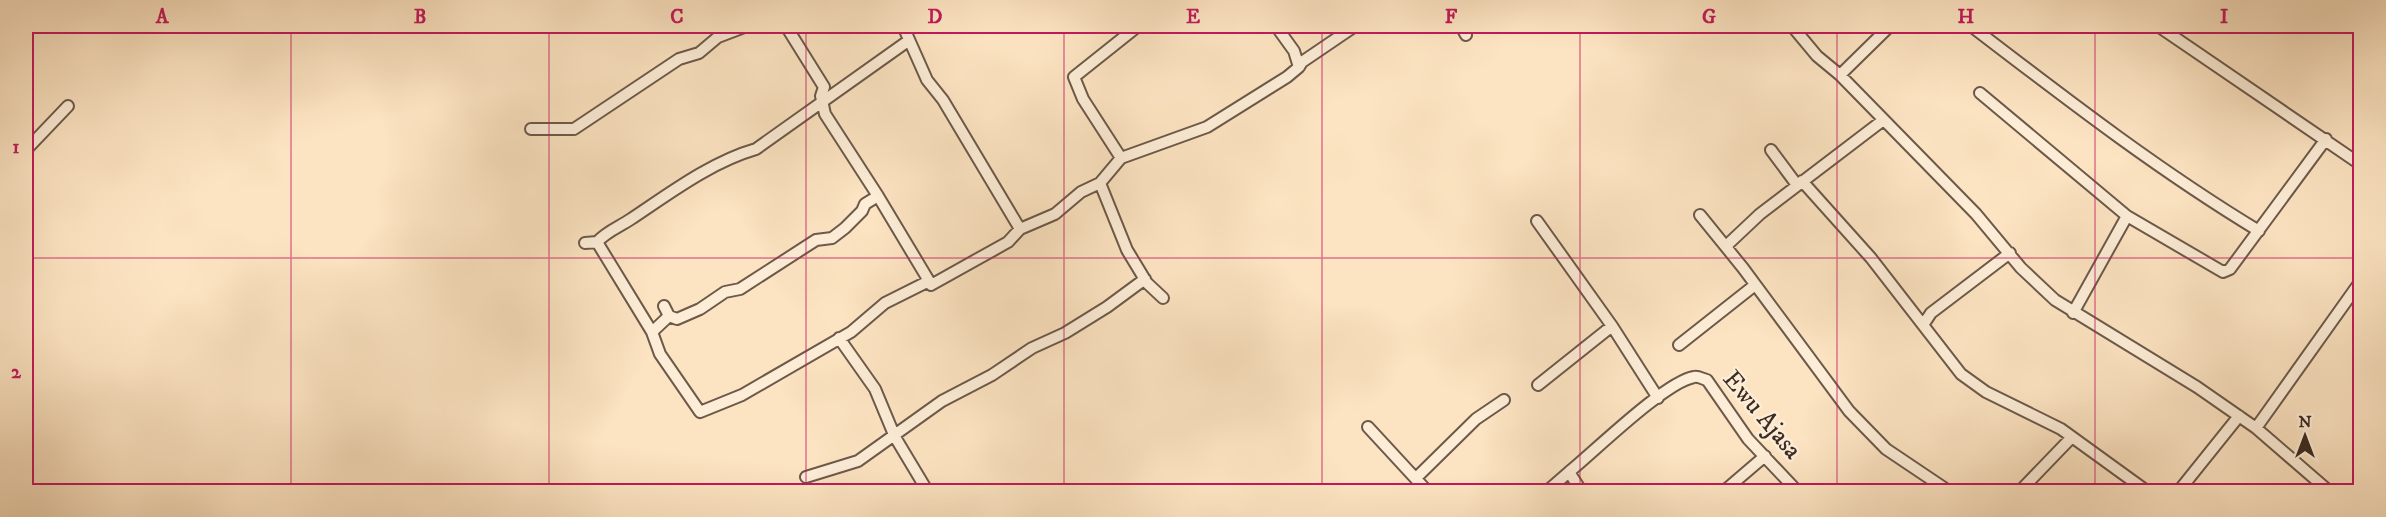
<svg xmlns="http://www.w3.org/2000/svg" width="2386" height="517" viewBox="0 0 2386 517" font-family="'IM FELL DW Pica',serif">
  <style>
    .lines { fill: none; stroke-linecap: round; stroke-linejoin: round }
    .minor-casing { stroke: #6c594a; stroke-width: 14 }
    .minor { stroke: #fdedd7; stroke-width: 10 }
    .grid { fill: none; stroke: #c2185b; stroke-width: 1.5; stroke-opacity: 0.55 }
    .labels { text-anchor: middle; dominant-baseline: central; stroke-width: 5; stroke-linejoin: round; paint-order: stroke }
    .street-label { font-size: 26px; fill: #3c2b22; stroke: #fdedd7 }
    .neatline { fill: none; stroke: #c2185b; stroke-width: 2 }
    .grid-label { font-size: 20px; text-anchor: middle; font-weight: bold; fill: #c2185b }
  </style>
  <rect width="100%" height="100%" fill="#fce3c1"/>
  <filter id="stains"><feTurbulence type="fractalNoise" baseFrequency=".00333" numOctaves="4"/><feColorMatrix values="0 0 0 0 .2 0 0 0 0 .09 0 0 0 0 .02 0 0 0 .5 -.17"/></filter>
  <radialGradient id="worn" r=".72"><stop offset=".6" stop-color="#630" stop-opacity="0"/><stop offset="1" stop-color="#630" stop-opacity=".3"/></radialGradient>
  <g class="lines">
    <defs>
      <path id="minor" d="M903 26 927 80 943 100 1020 229
        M1461 26 1466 35
        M1792 26 1817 56 1840 75 1976 214 2021 268 2055 300 2197 387 2256 428 2330 492
        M1971 26C2065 98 2158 170 2259 231
        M2158 26 2360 164
        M1299 67 1302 62 1355 26
        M1840 75 1890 26
        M1980 93 2127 216 2223 272 2230 269 2326 139
        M531 129H574L679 59 699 53 718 37 747 26
        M26 150 68 106
        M1771 150 1797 185
        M1121 158 1083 99 1074 77 1138 26
        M1802 181 1871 258 1961 374 1986 392 2061 429 2148 492
        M1100 183 1127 250 1147 283 1163 298
        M878 196 929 281
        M1700 215 1743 268 1849 411 1886 449 1950 492
        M1537 221 1612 326 1658 398
        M597 242 652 332
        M585 243 597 242C607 231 619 227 631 219 670 193 711 162 756 149L908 41
        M1726 246 1760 214 1882 121
        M664 306 669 316 677 319 700 309 725 292 740 289 816 240 832 238 845 228 862 211 865 204 878 196 825 114 821 96 824 87 786 26
        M2073 313 2127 216
        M669 316 652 332 660 354 700 412 742 395 851 332 885 303 929 281 931 285 1008 242 1020 229 1055 214 1081 192 1100 183 1121 158 1207 127 1287 77 1299 67 1294 51 1276 26
        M1923 325 1931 313 2010 253
        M839 338 875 389 895 437 928 492
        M1679 345 1755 285
        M1538 385 1612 326
        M1368 427 1428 492
        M2256 428 2360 282
        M806 477 858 461 942 401 992 375 1032 348 1065 333 1107 307 1145 279
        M1417 477 1476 419 1504 400
        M1546 492 1569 472
        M1582 492 1569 472C1595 451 1665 382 1694 377 1699 376 1702 379 1707 380L1748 439 1798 492
        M1723 492 1765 456
        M2019 492 2072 437
        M2178 492 2239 416
        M2357 492 2360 485"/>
    </defs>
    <use href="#minor" class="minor-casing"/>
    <use href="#minor" class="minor"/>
  </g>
  <path class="grid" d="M291 26V492M549 26V492M806 26V492M1064 26V492M1322 26V492M1580 26V492M1837 26V492M2095 26V492M26 258H2360"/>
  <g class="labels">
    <g class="street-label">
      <text transform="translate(1762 415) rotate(50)">Ewu Ajasa</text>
    </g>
  </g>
  <rect width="2386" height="517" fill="none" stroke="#fce3c1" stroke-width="66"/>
  <g transform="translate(2305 436)" stroke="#fdedd7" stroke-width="4.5" paint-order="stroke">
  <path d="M0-4.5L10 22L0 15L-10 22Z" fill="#3c2b22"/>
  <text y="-9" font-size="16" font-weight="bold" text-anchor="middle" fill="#3c2b22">N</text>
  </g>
  <rect x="33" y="33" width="2320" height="451" class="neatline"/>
  <g class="grid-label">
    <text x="162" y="23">A</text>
    <text x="420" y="23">B</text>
    <text x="677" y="23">C</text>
    <text x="935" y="23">D</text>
    <text x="1193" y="23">E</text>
    <text x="1451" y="23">F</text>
    <text x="1709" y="23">G</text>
    <text x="1966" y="23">H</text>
    <text x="2224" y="23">I</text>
    <text x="16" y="153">1</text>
    <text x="16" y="378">2</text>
  </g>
  <rect width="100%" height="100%" filter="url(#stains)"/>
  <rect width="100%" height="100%" fill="url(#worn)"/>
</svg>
